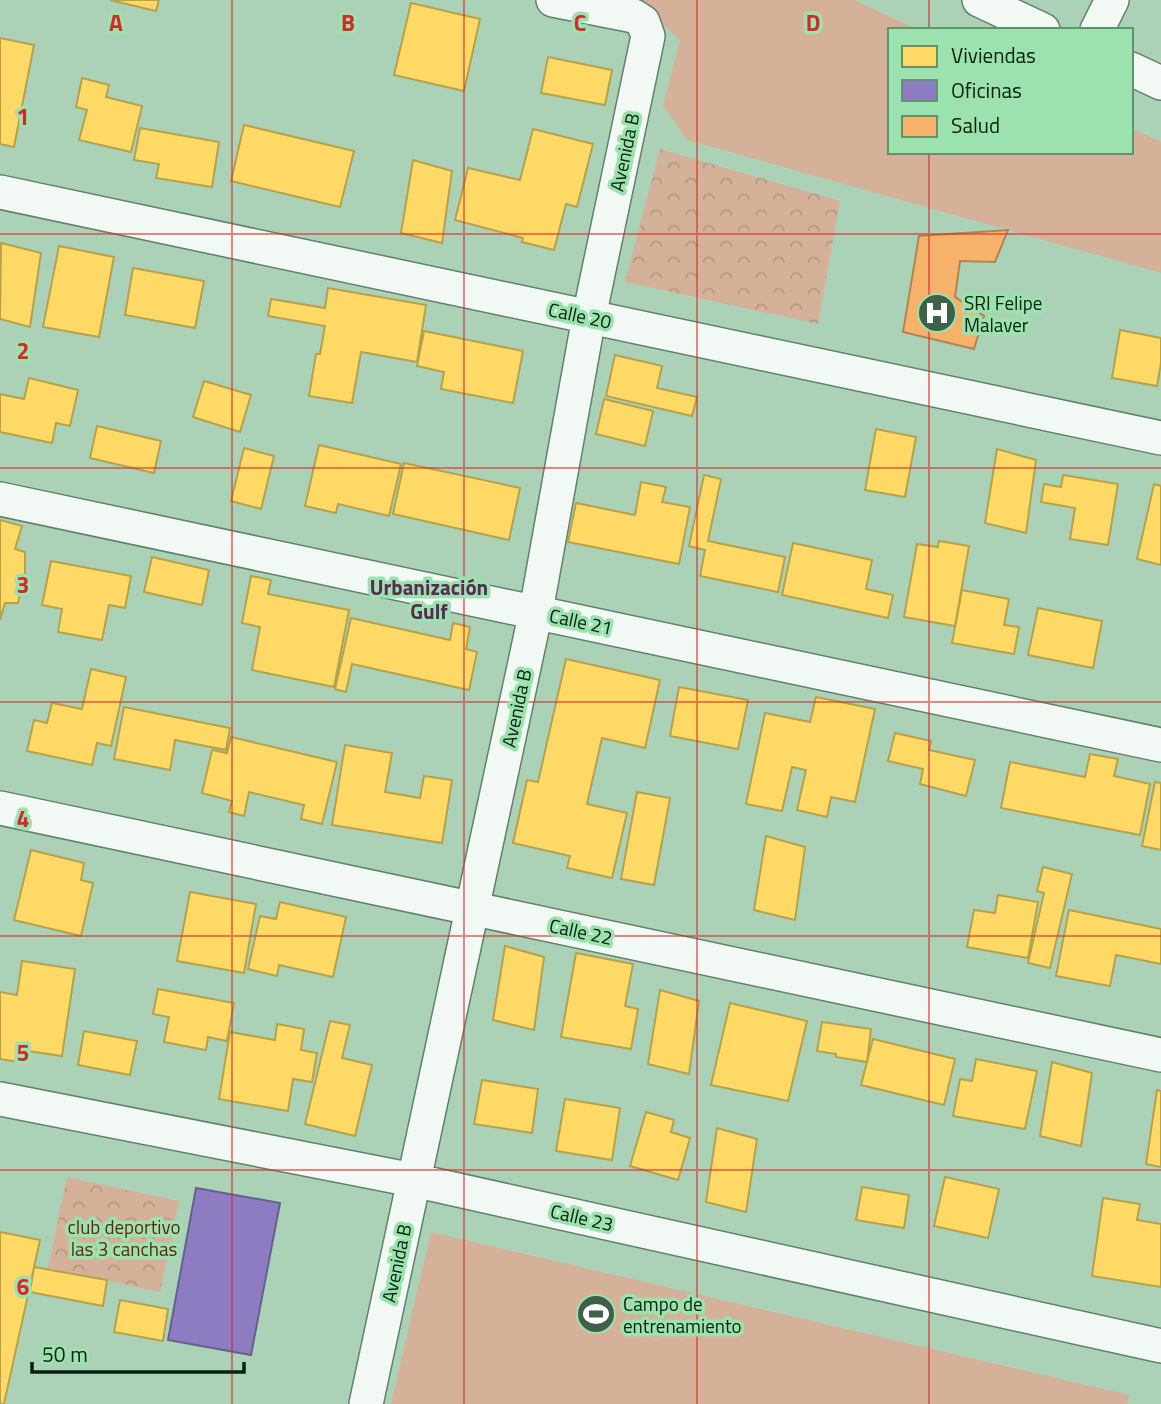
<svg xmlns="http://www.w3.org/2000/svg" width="1161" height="1404" viewBox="0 0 1161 1404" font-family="'Titillium Web',sans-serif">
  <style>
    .grass { fill: #d5b19a }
    .forest { fill: url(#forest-crowns) }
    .homes { fill: #ffd966; stroke: #b4a24c; stroke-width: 2 }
    .offices { fill: #8e7cc3; stroke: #65618d; stroke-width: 2 }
    .health { fill: #f6b26b; stroke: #ae874f; stroke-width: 2 }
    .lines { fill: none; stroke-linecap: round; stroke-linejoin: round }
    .minor-casing { stroke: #61816c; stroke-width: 36 }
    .minor { stroke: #f2f8f4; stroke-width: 33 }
    .grid { fill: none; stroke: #d62828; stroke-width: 2; stroke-opacity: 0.55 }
    .labels { text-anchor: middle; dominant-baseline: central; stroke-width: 7; stroke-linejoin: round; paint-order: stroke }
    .street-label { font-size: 19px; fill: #05220f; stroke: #9be2ae }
    .poi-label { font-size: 19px; fill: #05220f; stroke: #9be2ae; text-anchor: start }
    .park-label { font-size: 19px; fill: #681e12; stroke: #9be2ae }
    .neighbourhood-label { font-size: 21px; font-weight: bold; fill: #5c2856; stroke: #9be2ae }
    .grid-label { font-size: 23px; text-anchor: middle; font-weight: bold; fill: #d62828; stroke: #9be2ae; stroke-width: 7; stroke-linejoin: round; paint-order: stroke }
  </style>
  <defs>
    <pattern id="forest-crowns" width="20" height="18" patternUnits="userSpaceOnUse" patternTransform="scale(1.75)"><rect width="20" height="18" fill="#d5b19a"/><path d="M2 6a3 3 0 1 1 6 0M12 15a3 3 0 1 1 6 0" fill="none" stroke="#b59884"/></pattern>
  </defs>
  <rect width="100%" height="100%" fill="#abd2b6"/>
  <path class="grass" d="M606 0H854L918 30H890V152H1131V128L1161 142V273L687 140 663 105 680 40 644 8Z
    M431 1232 1129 1395 1127 1404H391Z"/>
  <path class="forest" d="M660 149 840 201 818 324 625 282Z
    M67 1177 179 1201 160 1292 48 1268Z"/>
  <path class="homes" d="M110 0H159L156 11Z
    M411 3 480 19 464 91 394 75Z
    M0 38 34 45 14 147 0 144Z
    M548 57 612 70 605 105 541 93Z
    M82 78 109 85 106 97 142 106 131 152 79 140 87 110 76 107Z
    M244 125 354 151 340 207 231 181Z
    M140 128 219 142 212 187 156 178 159 164 134 160Z
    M533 129 593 144 577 207 566 204 554 250 522 242 523 238 455 220 468 168 520 180Z
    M413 160 452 171 442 243 401 233Z
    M1 243 41 253 30 327 0 319Z
    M59 246 114 257 99 337 43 327Z
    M133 268 204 281 195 328 125 315Z
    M328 288 426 305 417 362 361 352 352 403 309 396 316 354H320L325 326 268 316 271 299 325 308Z
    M1120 330 1161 338V363L1157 386 1112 378Z
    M424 331 523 351 513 403 441 389 444 372 417 366Z
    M615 355 662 366 657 388 697 397 692 416 606 396Z
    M29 378 78 390 70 426 56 423 52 443 0 432V394L24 399Z
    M204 381 251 395 240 432 193 417Z
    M604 399 653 411 645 446 596 434Z
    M97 426 161 441 154 473 90 458Z
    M876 429 916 437 905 497 865 490Z
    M319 445 401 464 389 516 338 504 336 513 305 506Z
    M244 448 274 456 261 509 231 501Z
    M997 449 1036 460 1026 533 985 523Z
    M404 463 520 488 509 540 393 514Z
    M704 475 721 479 708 541 785 557 778 592 700 576 705 550 689 546Z
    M1063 475 1118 484 1108 545 1070 539 1075 508 1041 502 1044 484 1061 487Z
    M641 482 666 487 662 502 690 507 679 564 568 542 576 503 635 515Z
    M1154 484 1161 486V565L1137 559Z
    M0 520 22 526 15 549 25 552V573L18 603H5L0 620Z
    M939 541 969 546 955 626 904 617 917 544 938 547Z
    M793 543 872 560 866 589 893 595 888 618 782 595Z
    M152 557 209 570 202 605 144 592Z
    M51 561 131 576 125 608 109 605 102 640 58 632 62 609 42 605Z
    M251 576 271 580 268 594 349 610 334 687 252 670 260 627 242 623Z
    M962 590 1009 599 1004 625 1019 627 1014 654 952 643Z
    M1038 608 1102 621 1093 668 1028 655Z
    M351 618 450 640 453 623 470 627 466 649 477 652 469 690 352 664 346 692 335 689Z
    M566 659 660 680 645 748 602 738 587 804 627 813 612 878 567 868 570 856 513 843 527 780 538 782Z
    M91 669 126 677 111 746 97 743 92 765 27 751 34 720 47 723 52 703 82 709Z
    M679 687 748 700 738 749 670 736Z
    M816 697 875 709 855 802 831 797 827 817 797 810 806 770 792 767 782 811 746 804 765 713 810 722Z
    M124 707 230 728 226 750 175 740 170 770 114 759Z
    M895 733 931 741 929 750 975 760 966 796 920 784 923 769 888 761Z
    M231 737 337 762 322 824 301 819 304 805 249 792 244 816 229 812 232 801 202 793 212 750 227 753Z
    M345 745 392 753 385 792 420 798 424 776 452 780 442 843 332 825Z
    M1090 754 1118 759 1114 776 1150 784 1140 835 1001 808 1010 762 1085 777Z
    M1155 782 1161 783V850L1142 846Z
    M637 792 670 798 654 885 621 879Z
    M766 836 805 847 795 920 754 910Z
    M31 850 84 863 81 880 93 883 81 936 14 920Z
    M1043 867 1072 874 1050 968 1028 963 1044 893 1037 891Z
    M190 892 256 904 244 973 177 961Z
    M998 895 1038 902 1028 958 967 947 974 910 995 913Z
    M280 902 346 917 333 977 279 965 277 976 248 969 260 916 276 919Z
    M1069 910 1161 929V964L1116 955 1110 986 1056 976Z
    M505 946 544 957 534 1030 493 1020Z
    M576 953 633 964 625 1006 638 1009 631 1049 561 1037Z
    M22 961 75 969 62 1056 28 1051 26 1063 0 1059V992L17 995Z
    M158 989 234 1003 227 1041 208 1037 206 1050 164 1042 169 1017 153 1014Z
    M660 990 699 1001 689 1074 648 1064Z
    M730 1003 807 1021 788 1101 711 1085Z
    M330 1021 350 1025 342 1058 372 1065 355 1136 305 1124Z
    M822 1022 871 1029 867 1062 836 1057V1054L817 1051Z
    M277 1024 304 1029 301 1050 317 1053 312 1082 293 1079 288 1111 219 1099 230 1032 275 1040Z
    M84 1031 137 1041 130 1075 78 1065Z
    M873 1039 955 1059 944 1105 861 1085Z
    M976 1059 1037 1071 1025 1129 953 1116 960 1079 972 1081Z
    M1052 1062 1092 1073 1081 1146 1040 1136Z
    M482 1080 538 1089 532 1133 474 1124Z
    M1157 1090 1161 1091V1167L1146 1164Z
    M565 1099 620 1108 612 1160 556 1151Z
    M646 1112 674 1120 671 1132 690 1138 678 1180 630 1166Z
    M717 1128 757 1139 746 1212 706 1202Z
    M945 1177 999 1189 988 1238 934 1226Z
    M862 1187 909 1195 904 1228 856 1220Z
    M1103 1198 1140 1204 1137 1220 1161 1224V1287L1092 1276Z
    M0 1232 40 1240 4 1404H0Z
    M34 1267 107 1280 103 1306 30 1292Z
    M120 1300 168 1309 163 1341 114 1332Z"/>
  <path class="offices" d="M196 1188 280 1203 251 1355 168 1340Z"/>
  <path class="health" d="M1008 230 995 262 960 261 955 297 984 316 974 349 903 332 919 236Z"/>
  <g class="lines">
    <defs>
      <path id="minor" d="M979 0 1043 30
        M1097 30 1112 0
        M1131 69 1161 83
        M0 192 1161 438
        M0 499 1161 745
        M0 808 1161 1055
        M0 1099 413 1180 1161 1346
        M366 1404 536 611 589 317 648 36 643 22 634 16 553 0"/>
    </defs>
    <use href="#minor" class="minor-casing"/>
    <use href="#minor" class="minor"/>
  </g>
  <path class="grid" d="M232 0V1404M464 0V1404M697 0V1404M929 0V30M929 152V1404M0 234H1161M0 468H1161M0 702H1161M0 936H1161M0 1170H1161"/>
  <defs>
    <symbol id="hospital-disc" viewBox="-11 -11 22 22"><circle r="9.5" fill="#3f6049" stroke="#9be2ae"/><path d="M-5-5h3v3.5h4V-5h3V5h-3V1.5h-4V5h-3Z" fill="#fff"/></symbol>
    <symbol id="stadium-disc" viewBox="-11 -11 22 22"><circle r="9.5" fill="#3f6049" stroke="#9be2ae"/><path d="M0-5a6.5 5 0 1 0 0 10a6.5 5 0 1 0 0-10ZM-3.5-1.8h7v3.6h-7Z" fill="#fff"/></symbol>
  </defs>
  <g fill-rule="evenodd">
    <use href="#hospital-disc" x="915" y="291" width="44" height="44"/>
    <use href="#stadium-disc" x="574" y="1292" width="44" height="44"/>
  </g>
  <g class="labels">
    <g class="street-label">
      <text transform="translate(624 152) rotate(-78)">Avenida B</text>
      <text transform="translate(580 315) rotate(12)">Calle 20</text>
      <text transform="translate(581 621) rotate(12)">Calle 21</text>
      <text transform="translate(516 708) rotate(-78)">Avenida B</text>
      <text transform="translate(581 931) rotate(12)">Calle 22</text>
      <text transform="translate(582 1217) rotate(13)">Calle 23</text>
      <text transform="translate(396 1263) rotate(-78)">Avenida B</text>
    </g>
    <g class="poi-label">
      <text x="964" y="302">SRI Felipe<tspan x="964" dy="22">Malaver</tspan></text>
      <text x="623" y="1303">Campo de<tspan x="623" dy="22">entrenamiento</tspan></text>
    </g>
    <g class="park-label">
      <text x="124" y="1226">club deportivo<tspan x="124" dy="22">las 3 canchas</tspan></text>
    </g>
    <g class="neighbourhood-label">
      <text x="429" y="587">Urbanización<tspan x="429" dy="24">Gulf</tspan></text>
    </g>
  </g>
  <g class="grid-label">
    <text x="116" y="31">A</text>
    <text x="348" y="31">B</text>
    <text x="580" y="31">C</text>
    <text x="813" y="31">D</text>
    <text x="23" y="125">1</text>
    <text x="23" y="359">2</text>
    <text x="23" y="593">3</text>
    <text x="23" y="827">4</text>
    <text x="23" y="1061">5</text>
    <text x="23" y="1295">6</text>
  </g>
  <rect x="888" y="28" width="245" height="126" fill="#9be2ae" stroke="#5f956e" stroke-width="2"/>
  <rect x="902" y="46" width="35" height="21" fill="#ffd966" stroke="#5f956e" stroke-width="2"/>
  <text x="951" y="63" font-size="21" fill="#05220f">Viviendas</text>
  <rect x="902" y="80" width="35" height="21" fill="#8e7cc3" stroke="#5f956e" stroke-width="2"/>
  <text x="951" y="98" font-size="21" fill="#05220f">Oficinas</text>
  <rect x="902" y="116" width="35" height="21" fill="#f6b26b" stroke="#5f956e" stroke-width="2"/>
  <text x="951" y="133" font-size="21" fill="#05220f">Salud</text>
  <path d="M32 1362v10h212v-10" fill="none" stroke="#05220f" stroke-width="3.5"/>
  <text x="42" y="1362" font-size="21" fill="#05220f" stroke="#9be2ae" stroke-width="5" paint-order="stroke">50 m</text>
</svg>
